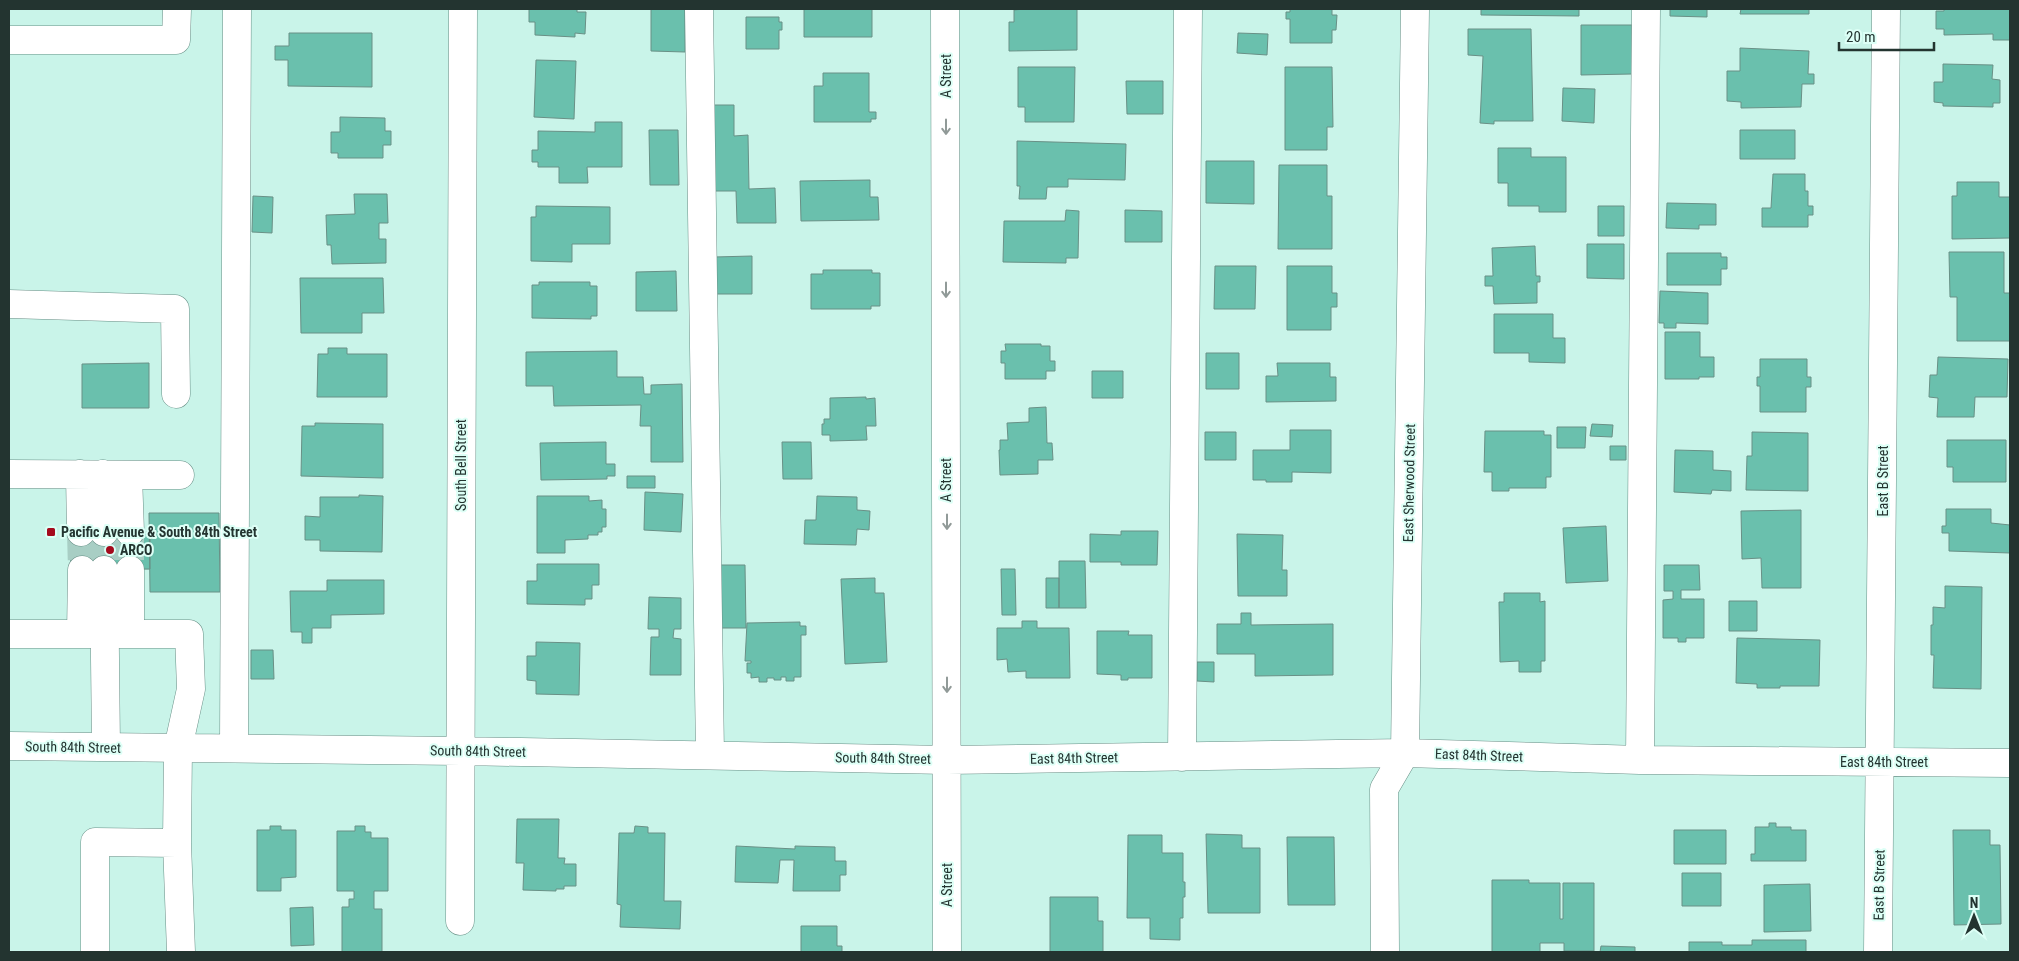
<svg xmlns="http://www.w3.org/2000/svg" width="2019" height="961" viewBox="0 0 2019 961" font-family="'Roboto Condensed',sans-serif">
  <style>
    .building { fill: #6ac0ad; stroke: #699086 }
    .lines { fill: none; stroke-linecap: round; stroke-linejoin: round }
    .minor-tunnel { stroke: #a8cec4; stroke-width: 28; stroke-dasharray: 28 14; stroke-linecap: butt }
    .minor-casing { stroke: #688f86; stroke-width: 29 }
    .minor { stroke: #fff; stroke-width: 28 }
    .oneway { stroke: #919a98 }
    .poi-dot { fill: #a40a1d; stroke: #ddfff6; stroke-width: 2 }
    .labels { text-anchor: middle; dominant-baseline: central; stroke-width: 4; stroke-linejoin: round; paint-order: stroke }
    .street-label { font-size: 14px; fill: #233430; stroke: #ddfff6 }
    .poi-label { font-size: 14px; font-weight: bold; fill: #233430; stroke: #ddfff6; text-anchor: start }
  </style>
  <rect width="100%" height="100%" fill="#c9f4e9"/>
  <path class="building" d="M529 9H577V12H586L585 34 575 33V37L535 35V22H529Z
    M651 9H685V52L651 51Z
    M804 9H872V37H804Z
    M1024 9H1077V50L1009 51V22H1014V10Z
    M1290 9H1332V15H1337L1336 30H1332V43H1290V19H1286V12H1290Z
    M1481 9H1579V16L1481 15Z
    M1670 9H1707V17L1670 16Z
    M1741 9H1809V14H1740Z
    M1944 9H2010V40H1993V34L1944 35V29H1936V11H1944Z
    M746 17H779V22H782V30H779V49H746Z
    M1581 25H1632V74L1581 75Z
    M1468 29H1531L1533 121H1494V124L1480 123 1483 56 1468 55Z
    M289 33H372V87L288 86V60H275V46H289Z
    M1238 33 1268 34 1267 55 1237 53Z
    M1740 48 1809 51 1808 74H1814V84H1802L1801 107 1741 108V102L1727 101V71H1740Z
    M536 60 576 61 574 119 534 117Z
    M1943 64 1993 65 1992 79 2000 80V103H1993V107L1943 106V103L1934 102V82H1943Z
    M1018 67H1075L1074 122H1025V107H1018Z
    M1285 67H1332L1333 127H1327V150H1285Z
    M823 73H869V112H876V119H871V122H814V86H823Z
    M1126 81H1163V114H1127Z
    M1563 88 1595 89 1594 123 1562 121Z
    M708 105H734V136L748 135 749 189 775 188 776 223H737L736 191H710Z
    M340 117 385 118V131H391V145H383V158H338V153H331V132H340Z
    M595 122H622V167H587L588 183H559V167H538V162H532V150H538V131L595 132Z
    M649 130H678L679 185H650Z
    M1740 130H1795V159H1740Z
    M1017 141 1126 144 1125 180 1068 179V187H1047L1046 199H1019L1020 186H1017Z
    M1498 148H1531V157H1566V212H1539V206H1508V183H1498Z
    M1206 161H1254V204L1206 203Z
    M1279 165H1327V196H1332V249H1278Z
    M1773 174H1805V191H1808V206H1813V215H1808V227H1762V208H1771Z
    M870 180V197H878L879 220 801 221 800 181Z
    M1957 182H1999V197H2010V238L1952 239V196H1957Z
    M354 194H387L388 223H379V239H386V263L332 264 331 245H327L326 215 355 214Z
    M253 196 273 197 272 233 252 232Z
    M1667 203 1716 204V225H1699V229L1666 228Z
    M536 206 610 207V244H572V262L531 261V217H536Z
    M1598 206H1624V236H1598Z
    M1066 210 1079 211 1078 258H1066V263L1003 262 1004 221H1065Z
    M1125 210 1162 211V242H1125Z
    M1587 244H1624V279L1587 278Z
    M1535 246 1536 276H1540V282H1537V303L1494 304 1493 286H1485V276H1493L1492 248Z
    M1949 252H2004V293H2010V341H1957V297H1950Z
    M1667 253H1721V257H1727V269H1721V285H1667Z
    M752 256V294H715L714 257Z
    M1215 266H1256L1255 309H1214Z
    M1287 266H1332V293H1337V307H1331V330H1287Z
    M823 270H872V273H880V306H871V309H811V274H823Z
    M676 271 677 311H636V272Z
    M300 278H383L384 313H362V333H301Z
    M539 282H590V286H597V316H591V319L532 318V285H539Z
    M1660 291 1708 293V324L1676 323V328H1664V323H1659Z
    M1494 314H1553V338H1565V363L1529 362V353H1494Z
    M1665 332H1700V357H1714V377H1699V379H1665Z
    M1005 344H1041V346H1050V361H1055V371H1046V379H1005V363H1001V351H1006Z
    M328 348H347V354H387V397H317L318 354H328Z
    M617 351V377H643L644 394H651V385L682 384 683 462H651V426H640L641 405 554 406 553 386H526V352Z
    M1206 353H1239V389H1206Z
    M1938 357 2008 359 2007 397H1975L1974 417H1937L1938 398 1929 397 1930 375H1937Z
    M1760 359H1807V377H1811V387H1806V412H1760V386H1757V377H1760Z
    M149 363V408H82V364Z
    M1277 363H1330V377H1336V401L1266 402V376H1278Z
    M1092 371H1123V398H1092Z
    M866 397V399L875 398 876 426H866L867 440 830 441V435H822V424H824V419H830V398Z
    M1046 407 1047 443H1052L1053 460H1038V474L1000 475 999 450H1000V440H1008L1007 423 1029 422V408Z
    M315 423 383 424V478L301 476 302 426H315Z
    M1592 424 1613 425 1612 437 1590 436Z
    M1557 427H1586L1585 448H1557Z
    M1290 430H1331V473L1292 472V482H1266V480H1253V450H1290Z
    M1485 431H1544V435H1551V477H1546V488H1509V491H1492V472H1484Z
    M1205 432H1236V460H1205Z
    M1752 432 1808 433V491L1746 490 1747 456H1752Z
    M1947 440H2006V482H1953V467H1947Z
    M606 442V464H615V476H607V479L541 480 540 443Z
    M782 442H811L812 479H783Z
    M1610 446H1626V460H1610Z
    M1675 450 1713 451V470L1731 471V491L1712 490 1711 494 1674 492Z
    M627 476H655V488H627Z
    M645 492 683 494 681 532 644 530Z
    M359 495 383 496 382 552 320 551V540H305V516L320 517V497H359Z
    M537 496H589V501L602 500V509H606V527H602V532H598V535H588V539L565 540V553H537Z
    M817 496 857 497V510L870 511 869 530 857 529 856 545 804 544 805 520H816Z
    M1946 509H1991V523L2010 525V553L1949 551V533H1942V526H1946Z
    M1801 510V588H1762L1761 558 1742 559 1741 511Z
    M149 513H219L220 592H150Z
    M1606 526 1608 581 1566 583 1563 528Z
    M1121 531H1158L1157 565H1121V562H1090V534L1121 535Z
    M70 532H150V569L71 570Z
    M1237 534 1283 535 1282 570H1287V596H1238Z
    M1059 561H1085L1086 608H1059Z
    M537 564H599V585H592V599H585V605L527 604V581H537Z
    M712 565H745L746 628H712Z
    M1664 565H1699L1700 590H1681V599H1704V638H1686V642H1678V638H1663V600L1673 599V591H1664Z
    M1001 569H1015L1016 615H1002Z
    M875 578V593H884L887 662 845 664 841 579Z
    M1046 578H1059V608H1046Z
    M327 580H384V614L331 615V628H312V643H302V632H291L290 591H327Z
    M1945 586 1982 587 1981 689 1933 688 1934 655H1931V625H1933V607L1945 608Z
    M1504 593H1540V602L1545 601V661H1541V672H1519V661L1500 662 1499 602H1504Z
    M649 597 681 598V629H674L673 638 681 639V675H650L651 637H659V629H648Z
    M1729 601H1757V631H1729Z
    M1241 613H1251V625L1333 624V675L1255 676V654H1217V624H1241Z
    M1022 621H1037V628H1069L1070 678H1026V671L1008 672 1007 659 997 660V628H1022Z
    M800 622V626H806V635H801V677H794V681H786V677H781V680H774V678H767V682H759V677L751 678V673H747V663H751V661H745L747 623Z
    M1097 631H1129L1128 635H1152V678H1128V680H1121V675L1097 674Z
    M1737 638 1820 640 1819 686H1780V688H1757V684L1736 683Z
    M536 642 580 643 579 695 536 694V681L527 680V656H536Z
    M251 650H273L274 679H251Z
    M1197 662H1214V682L1197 681Z
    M517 819H559L558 858H565L564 864H576V886H564V889H556V891L523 890 524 863H516Z
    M1769 823H1776V827H1791V830H1806V861H1751V854H1755V827H1769Z
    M270 826H281V830H296V877L281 878V891H257V830H270Z
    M355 826H365V832H371V838H388V891H374V909H382V952H342V907H349V899H354V891H337V831H355Z
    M635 826 648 827V833H665L664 901H681L680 929 620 927 621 905 617 904 619 833H634Z
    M1674 830H1726V864H1674Z
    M1953 830H1990V845H2000L2001 924 1954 925Z
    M1206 834 1242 835V848H1260V913H1208Z
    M1128 835H1162V853H1183V882H1185V897H1183V918H1180V940L1150 939V918H1127Z
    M1287 837H1334L1335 905H1288Z
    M736 846 795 849V846L835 847V861H846V875H840V891H793L794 860H780L778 883 735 882Z
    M1682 873H1721V906H1682Z
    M1492 880H1529V883H1560V919H1563V883H1594V951H1564V943H1540V952H1492Z
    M1810 884 1811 931 1764 932V885Z
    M1050 897H1098V921H1103V952H1050Z
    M313 907 314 945 291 946 290 908Z
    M801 926H837V946H842V952H801Z
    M1752 940H1806V952H1689V942H1722V945H1752Z
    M1601 946 1635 947V952H1600Z"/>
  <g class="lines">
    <path class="minor-tunnel" d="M81 532 82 570
      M104 532V570
      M130 532V570"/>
    <defs>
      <path id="minor" d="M699 9 710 754
        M945 9 947 952
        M9 40H176L177 9
        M9 304 175 309 176 394
        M9 474 180 475
        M80 474 81 532
        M103 474 104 532
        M128 475 130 532
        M104 570 106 747
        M130 570V634
        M9 634H189L191 689 178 748 177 843 181 952
        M81 634 82 570
        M9 746 461 751 947 760 1405 753 1640 760 2010 763
        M234 748 237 9
        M1182 757 1188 9
        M1640 760 1646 9
        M460 921 463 9
        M95 952V842L177 843
        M1385 952 1384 789 1405 753 1415 9
        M1878 952 1886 9"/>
    </defs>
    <use href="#minor" class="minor-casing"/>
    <use href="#minor" class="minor"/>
  </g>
  <defs><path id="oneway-shaft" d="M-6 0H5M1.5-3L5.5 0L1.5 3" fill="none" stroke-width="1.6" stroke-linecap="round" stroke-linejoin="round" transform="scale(1.25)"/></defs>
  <g class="oneway">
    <use href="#oneway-shaft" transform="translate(946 127) rotate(90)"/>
    <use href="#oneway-shaft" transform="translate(946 290) rotate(90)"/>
    <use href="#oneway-shaft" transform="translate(947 522) rotate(90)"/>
    <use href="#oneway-shaft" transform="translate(947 685) rotate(90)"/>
  </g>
  <g class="poi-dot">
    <rect x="46" y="527" width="10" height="10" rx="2.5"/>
    <circle cx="110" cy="550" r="5"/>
  </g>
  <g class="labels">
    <g class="street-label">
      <text transform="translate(946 76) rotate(-90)">A Street</text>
      <text transform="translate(461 465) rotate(-90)">South Bell Street</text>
      <text transform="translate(946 480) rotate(-90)">A Street</text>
      <text transform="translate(1883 481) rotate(-90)">East B Street</text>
      <text transform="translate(1409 483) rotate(-89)">East Sherwood Street</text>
      <text transform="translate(73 747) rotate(1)">South 84th Street</text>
      <text transform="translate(478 751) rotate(1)">South 84th Street</text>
      <text transform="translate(1479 755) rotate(2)">East 84th Street</text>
      <text transform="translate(883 758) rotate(1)">South 84th Street</text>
      <text transform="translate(1074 758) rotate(-1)">East 84th Street</text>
      <text x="1884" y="762">East 84th Street</text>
      <text transform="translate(947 885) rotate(-90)">A Street</text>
      <text transform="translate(1879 885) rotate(-89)">East B Street</text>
    </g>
    <g class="poi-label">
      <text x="61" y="532">Pacific Avenue &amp; South 84th Street</text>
      <text x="120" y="550">ARCO</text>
    </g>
  </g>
  <rect width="2019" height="961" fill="none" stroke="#233430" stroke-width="20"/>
  <g transform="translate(1974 916)" stroke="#ddfff6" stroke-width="4" paint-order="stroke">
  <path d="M0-4L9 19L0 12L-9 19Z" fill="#233430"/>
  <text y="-8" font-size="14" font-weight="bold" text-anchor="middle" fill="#233430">N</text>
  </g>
  <path d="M1839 42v8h95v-8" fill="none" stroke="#233430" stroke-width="2.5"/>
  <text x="1846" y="42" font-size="15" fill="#233430" stroke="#ddfff6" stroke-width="4" paint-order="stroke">20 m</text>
</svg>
